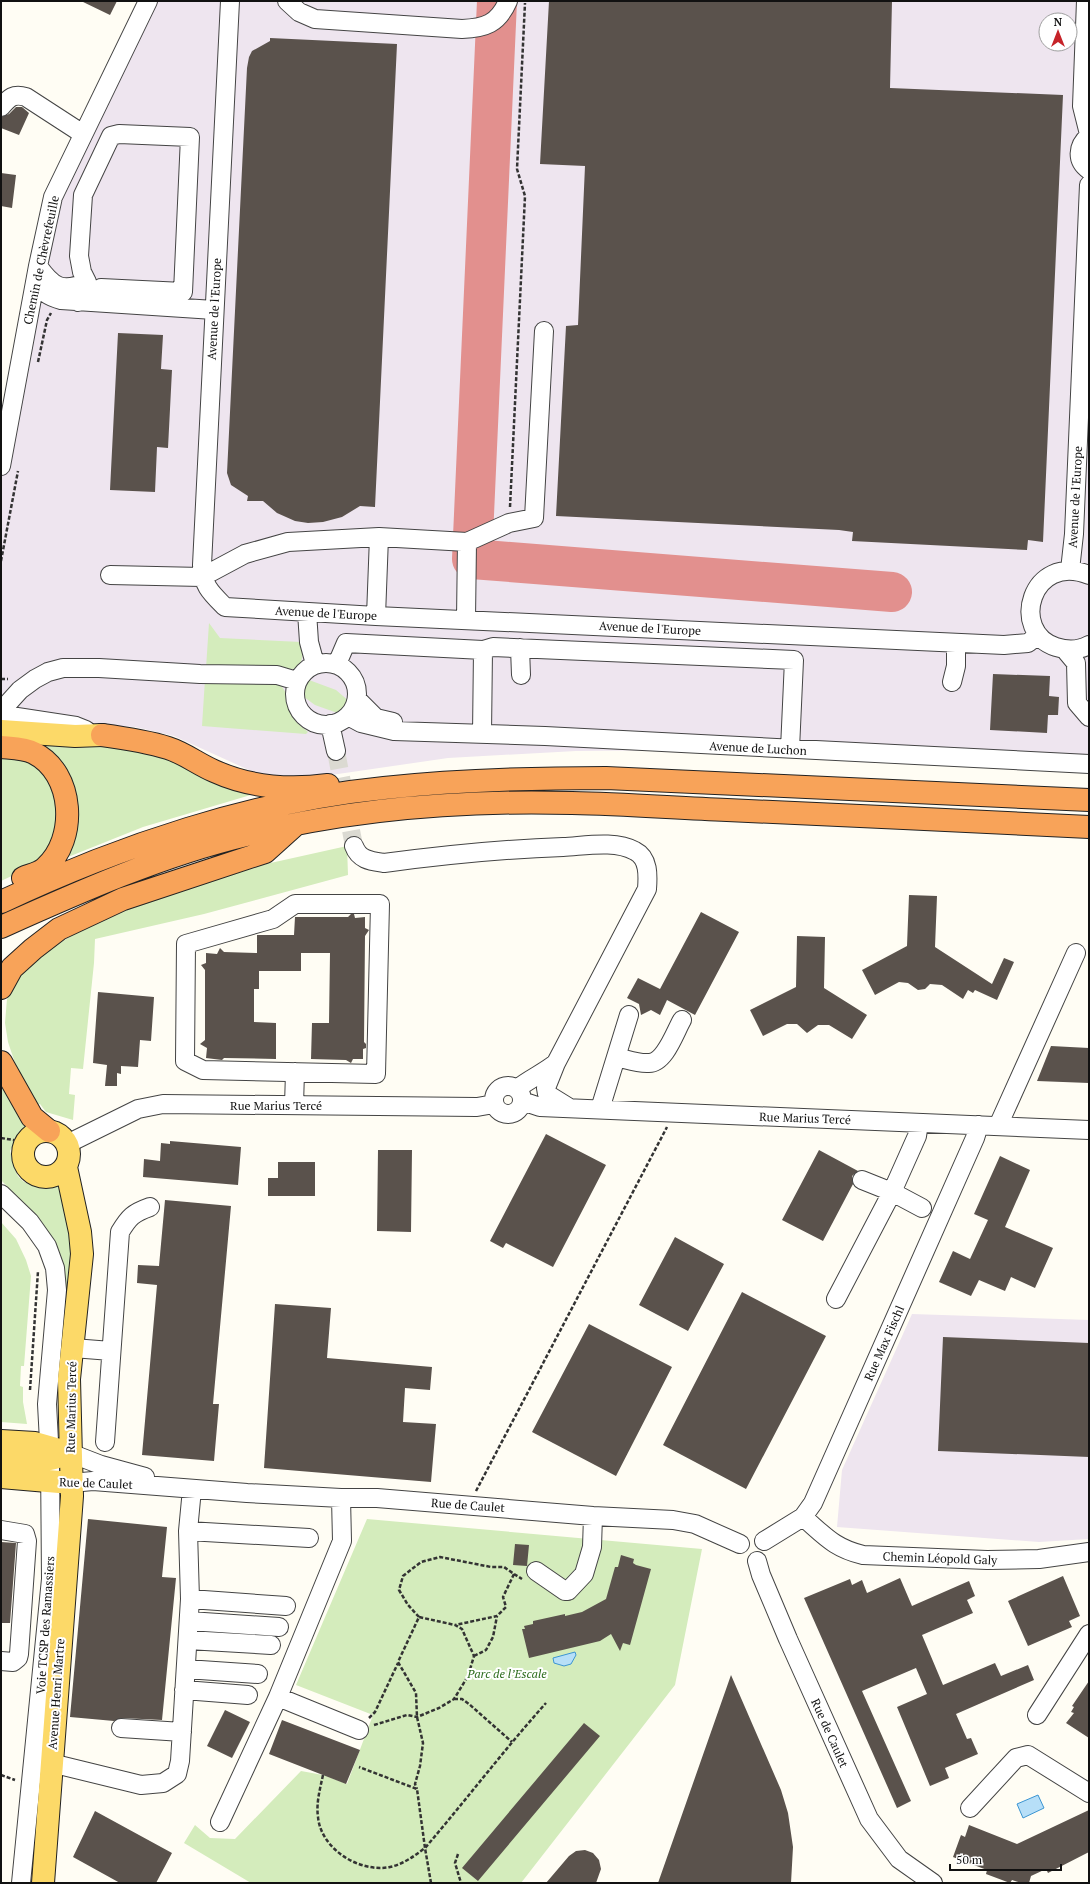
<svg xmlns="http://www.w3.org/2000/svg" width="1090" height="1884" viewBox="0 0 1090 1884" font-family="'PT Serif',serif">
  <style>
    .industrial { fill: #eee5ef; fill-rule: evenodd }
    .green { fill: #d4ecbc }
    .water { fill: #b7dff8; stroke: #3c95d2 }
    .lines { fill: none; stroke-linecap: round; stroke-linejoin: round }
    .taxiway { stroke: #e2908e; stroke-width: 40 }
    .building { fill: #5a524c }
    .minor-tunnel { stroke: #dbdad2; stroke-width: 18; stroke-dasharray: 18 9; stroke-linecap: butt }
    .minor-casing { stroke: #444; stroke-width: 20 }
    .major-casing { stroke: #222; stroke-width: 24 }
    .highway-casing { stroke: #222; stroke-width: 24 }
    .path { stroke: #333; stroke-width: 2.5; stroke-dasharray: 4 2; stroke-linecap: butt }
    .minor { stroke: #fff; stroke-width: 18 }
    .major { stroke: #fcd968; stroke-width: 22 }
    .highway { stroke: #f8a359; stroke-width: 22 }
    .labels { text-anchor: middle; dominant-baseline: central; stroke-width: 4; stroke-linejoin: round; paint-order: stroke }
    .street-label { font-size: 12px; fill: #111; stroke: #fff }
    .park-label { font-size: 12px; font-style: italic; fill: #2d6c1d; stroke: #fff }
  </style>
  <rect width="100%" height="100%" fill="#fffdf4"/>
  <path class="industrial" d="M148 1H1089V771L696 750 576 751 448 758 331 775 273 781 174 736 135 727 103 725 38 717 1 706V461L48 217ZM1046 20H1070V44H1046Z
    M912 1314 1089 1320V1539L1039 1542 837 1527 842 1470Z"/>
  <path class="green" d="M209 623 220 638 301 642C303 653 305 663 293 669L206 668Z
    M205 679 276 682C290 690 287 705 294 719 297 724 304 728 308 732L306 734 202 726Z
    M309 680 336 690 350 702 343 715 315 705 304 697V690Z
    M13 739 80 742 159 755 198 774 254 794 143 827 63 859 73 801Z
    M1 753 32 762 46 775 56 796 60 817 49 851 37 864 1 881Z
    M347 846 348 875 204 914 95 939 94 963 83 1069 71 1068 69 1094 75 1095 73 1120 46 1112 40 1104 35 1105 16 1066 8 1042 5 1023 7 999 23 972 55 946 84 928 126 910 190 887 266 864Z
    M1 1078 30 1126 20 1133 10 1151C12 1158 14 1169 18 1176 28 1189 46 1188 60 1185L73 1242 69 1304 64 1303 56 1248 43 1224 1 1180Z
    M1 1222 16 1239 26 1260 31 1276 24 1366H21L20 1386 23 1387V1402L27 1424 1 1422Z
    M367 1519 702 1549 675 1685 521 1883H251L184 1843 195 1825 210 1838 235 1839 301 1771 323 1775 347 1784 373 1715 296 1685Z"/>
  <path class="water" d="M575 1652 576 1655 571 1664 564 1666 554 1663 553 1658Z
    M1038 1795 1044 1808 1023 1818 1017 1804Z"/>
  <g class="lines">
    <path class="taxiway" d="M497 1 472 559 892 592"/>
  </g>
  <path class="building" d="M81 1H117L110 15Z
    M549 1H892L890 88 1063 95 1043 542 1028 540 1027 550 852 541 853 532 839 530 556 516 566 326 578 325 585 166 540 164Z
    M270 38 397 44 375 507 360 506 342 517 323 522 308 523 295 521 277 513 263 501H247L248 496 231 485 227 473 247 68 249 57 252 51 270 41Z
    M16 107H22L29 113 19 135 1 128V117L9 114Z
    M1 173 16 175 12 208 1 206Z
    M118 333 163 335 161 369 172 370 168 448 157 447 155 492 110 490Z
    M993 674 1050 676 1049 696 1059 697 1058 715H1048L1047 733 990 730Z
    M909 895 937 896 935 947 992 984 1004 958 1014 962 997 1000 975 990 973 993 968 990 963 999 942 985 930 984 925 989 918 990 908 983 899 982 875 995 862 970 907 946Z
    M701 912 739 932 695 1015 667 1000 660 1015 651 1010 641 1015 639 1004 627 998 638 978 660 989Z
    M351 914H354L355 918 365 917V928L369 930 365 936 364 1042 366 1044V1048L363 1049V1059H353L351 1063 346 1060 311 1059 312 1023H329L330 953H301V971H259V989H254V1022L276 1023V1059L224 1058 222 1060 206 1058 207 1048 200 1044 205 1040V970L201 965 206 963V953L217 954 220 948 224 952 257 953V935H294L295 917H348Z
    M797 936 825 937 824 988 867 1015 852 1039 829 1025H818L807 1033 797 1024H787L763 1036 750 1010 796 987Z
    M98 992 154 997 151 1041 140 1040 138 1067 121 1066V1074L117 1073V1086H105L107 1065 93 1063Z
    M1051 1046 1089 1048V1083L1037 1081Z
    M546 1134 606 1165 553 1267 506 1243 503 1248 490 1241Z
    M170 1141 241 1147 238 1185 143 1177 144 1159 160 1161 161 1143 170 1144Z
    M378 1150H412L411 1232 377 1231Z
    M819 1150 858 1171 852 1176 853 1184 823 1241 782 1220Z
    M1000 1156 1030 1170 1005 1227 1053 1248 1035 1288 1011 1277 1005 1291 979 1280 971 1296 939 1282 953 1251 970 1259 988 1220 974 1214Z
    M278 1162H315V1196H268V1178H278Z
    M165 1200 231 1206 213 1404H219L214 1461 142 1455 157 1285 137 1283 138 1265 159 1266Z
    M675 1237 724 1264 688 1331 639 1305Z
    M742 1292 826 1336 746 1489 663 1445Z
    M275 1304 331 1308 327 1358 432 1367 430 1390 405 1388 403 1422 436 1424 431 1482 264 1468Z
    M589 1324 672 1367 616 1476 532 1432Z
    M943 1337 1089 1343V1457L938 1451Z
    M88 1519 167 1527 162 1577 176 1578 162 1720 122 1718 114 1721 70 1717Z
    M1 1542 16 1543 10 1623H1Z
    M515 1544 529 1545 527 1566 513 1565Z
    M621 1555 634 1559 633 1563 636 1565 651 1569 630 1645 623 1643 620 1651 611 1634 600 1641 529 1658 522 1629H525L524 1626 533 1624V1621L565 1614V1616L582 1612 606 1599 615 1567H618Z
    M1063 1576 1080 1616 1069 1621 1072 1627 1028 1646 1008 1601Z
    M900 1578 912 1606 969 1581 975 1596 967 1600 973 1613 922 1635 943 1685 995 1663 1001 1676 1028 1665 1034 1680 956 1714 967 1739 971 1738 978 1754 945 1768 949 1778 930 1786 897 1707 927 1694 916 1668 862 1691 911 1801 897 1808 804 1598 850 1579 852 1585 862 1580 867 1593Z
    M731 1675 781 1790 788 1813 793 1847 791 1883H658Z
    M1089 1681V1738L1066 1723 1074 1713 1071 1712 1074 1707 1072 1706Z
    M225 1710 250 1722 232 1758 207 1746Z
    M282 1720 360 1750 346 1784 269 1754Z
    M584 1723 600 1736 478 1881 462 1868Z
    M1089 1810V1852L1048 1873 1046 1869 1031 1876 1029 1883H1021L1012 1880 1010 1883 986 1874 987 1870 953 1857 961 1835 965 1837 969 1825 1017 1844Z
    M95 1811 172 1853 156 1883H120L73 1857Z
    M585 1850 593 1853 599 1860 601 1869 596 1883H546L569 1856 576 1851Z"/>
  <g class="lines">
    <path class="minor-tunnel" d="M336 751 354 846"/>
    <defs>
      <path id="minor" d="M230 1 202 565C203 586 210 592 225 607L376 616 1004 645 1028 643 1038 635
        M287 1 299 12 315 19 462 29C485 28 498 24 508 1
        M1086 1 1082 106 1089 134
        M1 107C9 98 13 93 26 97L83 134
        M1089 136C1077 146 1076 161 1089 170
        M38 266C53 287 62 293 87 282L82 272 79 256 83 195 111 136 119 134 190 137 183 292 101 288 78 302
        M35 282C42 292 49 297 61 300L214 310
        M1 466 38 266 53 197 148 1
        M1070 570 1074 534 1089 185
        M110 575 202 577 245 554 288 542 379 537 467 542
        M1089 575C1031 552 1009 632 1056 647 1068 651 1078 651 1089 645
        M307 612 309 642 315 664
        M376 616 379 537
        M466 619 467 542 509 523 534 518 544 331
        M520 648 521 675
        M483 650 493 647 794 660 790 749
        M1066 651 1076 663 1077 703 1089 717
        M295 694a31 31 0 1 1 62 0a31 31 0 1 1-62 0Z
        M337 664 346 643 483 650 482 734
        M952 682 956 666V643
        M357 699 376 718 393 722
        M1 711 20 690 35 679 48 672 63 668H99L200 674 277 675 297 681
        M1 712 17 717 76 726 86 730
        M348 716 361 723 394 731 545 736 1089 764
        M330 724 336 751
        M354 846C359 860 371 861 384 863 444 855 503 849 563 847 585 846 615 840 635 851 649 858 648 876 647 889L556 1063C544 1073 529 1079 517 1089
        M295 904H380L376 1074 203 1070 185 1061 186 944 273 919Z
        M616 1057C626 1059 638 1064 649 1063 665 1063 675 1032 682 1020
        M556 1063 546 1088 547 1094 568 1107
        M494 1100a14 14 0 1 1 28 0a14 14 0 1 1-28 0Z
        M522 1101 540 1107 1089 1130
        M294 1105 295 1072
        M600 1109 629 1015
        M998 1126 1076 953
        M67 1144 138 1109 163 1104 477 1107 494 1104
        M862 1180 892 1192 922 1208
        M1 1194 30 1222 47 1246 55 1268 57 1290 47 1404 50 1460 51 1579 21 1883
        M836 1299 892 1192 917 1136 919 1123
        M73 1348 111 1351
        M105 1442 120 1232C129 1217 133 1213 150 1207
        M70 1453 101 1465 145 1477
        M71 1483 93 1481 247 1493 341 1498H377L593 1516 673 1520 695 1524 740 1544
        M803 1517C825 1536 834 1548 863 1555L987 1560 1039 1559 1089 1552
        M1 1530 25 1534 27 1541 19 1654 18 1658 13 1662 1 1661
        M188 1531 309 1538
        M764 1541 803 1517 813 1503 975 1138 979 1125
        M757 1561 761 1575 788 1639 869 1819 899 1859 933 1883
        M536 1571 565 1591H568L584 1574 592 1547 593 1516
        M190 1599 286 1606
        M189 1621 279 1627
        M188 1640 271 1645
        M186 1669 258 1674
        M184 1690 248 1695
        M278 1697 359 1730
        M1037 1715 1089 1634
        M121 1728 182 1732
        M51 1763 141 1785 163 1783 177 1774 180 1761 190 1599 188 1531 192 1489
        M970 1808 1016 1758 1028 1755 1089 1793
        M220 1822 278 1697 342 1541 341 1498"/>
      <path id="major" d="M1 731 75 736 102 735
        M23 1154a23 23 0 1 1 46 0a23 23 0 1 1-46 0Z
        M1 1441 35 1443 70 1453
        M1 1459C31 1461 41 1464 70 1453
        M1 1477 71 1483
        M43 1883 72 1496 69 1379 82 1254 80 1232 66 1167"/>
      <path id="highway" d="M102 735C124 738 146 741 168 748 184 753 198 764 214 771 249 787 290 790 328 785
        M1 747C11 748 25 748 34 753 74 773 78 839 45 868 40 873 30 875 23 878
        M1 902C119 846 254 801 384 788 458 780 532 778 606 778L1089 800
        M1 927C79 892 162 855 246 835 352 809 463 800 572 803 624 804 676 808 727 810 848 815 968 821 1089 827
        M1 988 12 968 33 949 59 929 123 899 265 852 295 825
        M1 1062 32 1117 49 1131"/>
    </defs>
    <use href="#minor" class="minor-casing"/>
    <use href="#major" class="major-casing"/>
    <use href="#highway" class="highway-casing"/>
    <path class="path" d="M38 362 47 320 51 313
      M510 507 525 196 517 169 525 3
      M1 561 18 471
      M1 679H8
      M1 1138 26 1142
      M30 1390 38 1271
      M476 1491 667 1127
      M514 1574 522 1579
      M419 1617 408 1605 399 1590 403 1576 421 1562 440 1557 491 1567H504L514 1574 503 1597 506 1607 497 1616 455 1625
      M474 1656 486 1650 493 1637 497 1616
      M454 1699H462L469 1704 512 1742
      M369 1718 375 1712 398 1663
      M374 1725 407 1715 417 1717 439 1708 454 1699 468 1676 474 1656 462 1629 455 1625 419 1617 398 1662 416 1693 417 1717 423 1743 420 1766 415 1784 417 1789
      M1 1775 15 1780
      M323 1775C320 1789 316 1803 318 1817 321 1849 359 1873 390 1867 404 1864 414 1856 425 1848L417 1789 359 1767
      M458 1854 455 1863 461 1883
      M431 1883 425 1848C466 1800 504 1750 546 1703"/>
    <use href="#minor" class="minor"/>
    <use href="#major" class="major"/>
    <use href="#highway" class="highway"/>
  </g>
  <g class="labels">
    <g class="street-label">
      <text transform="translate(41 260) rotate(-78)">Chemin de Chèvrefeuille</text>
      <text transform="translate(214 309) rotate(-87)">Avenue de l'Europe</text>
      <text transform="translate(1075 497) rotate(-87)">Avenue de l'Europe</text>
      <text transform="translate(326 613) rotate(3)">Avenue de l'Europe</text>
      <text transform="translate(650 628) rotate(3)">Avenue de l'Europe</text>
      <text transform="translate(758 748) rotate(3)">Avenue de Luchon</text>
      <text x="276" y="1105">Rue Marius Tercé</text>
      <text transform="translate(805 1118) rotate(2)">Rue Marius Tercé</text>
      <text transform="translate(884 1343) rotate(-66)">Rue Max Fischl</text>
      <text transform="translate(71 1407) rotate(-89)">Rue Marius Tercé</text>
      <text transform="translate(96 1483) rotate(2)">Rue de Caulet</text>
      <text transform="translate(468 1505) rotate(4)">Rue de Caulet</text>
      <text transform="translate(940 1558) rotate(2)">Chemin Léopold Galy</text>
      <text transform="translate(45 1625) rotate(-86)">Voie TCSP des Ramassiers</text>
      <text transform="translate(56 1694) rotate(-86)">Avenue Henri Martre</text>
      <text transform="translate(830 1733) rotate(66)">Rue de Caulet</text>
    </g>
    <g class="park-label">
      <text x="507" y="1673">Parc de l’Escale</text>
    </g>
  </g>
  <rect width="1090" height="1884" fill="none" stroke="#111111" stroke-width="4"/>
  <g transform="translate(1058 32)"><circle r="19" fill="#ffffff" stroke="#a0a0a0"/>
  <path d="M0-3L7 15L0 10L-7 15Z" fill="#c62329"/>
  <text y="-6" font-size="11" font-weight="bold" text-anchor="middle" fill="#111111">N</text>
  </g>
  <path d="M950 1864v6h111v-6" fill="none" stroke="#111111" stroke-width="2"/>
  <text x="956" y="1864" font-size="12" fill="#111111" stroke="#ffffff" stroke-width="3" paint-order="stroke">50 m</text>
</svg>
